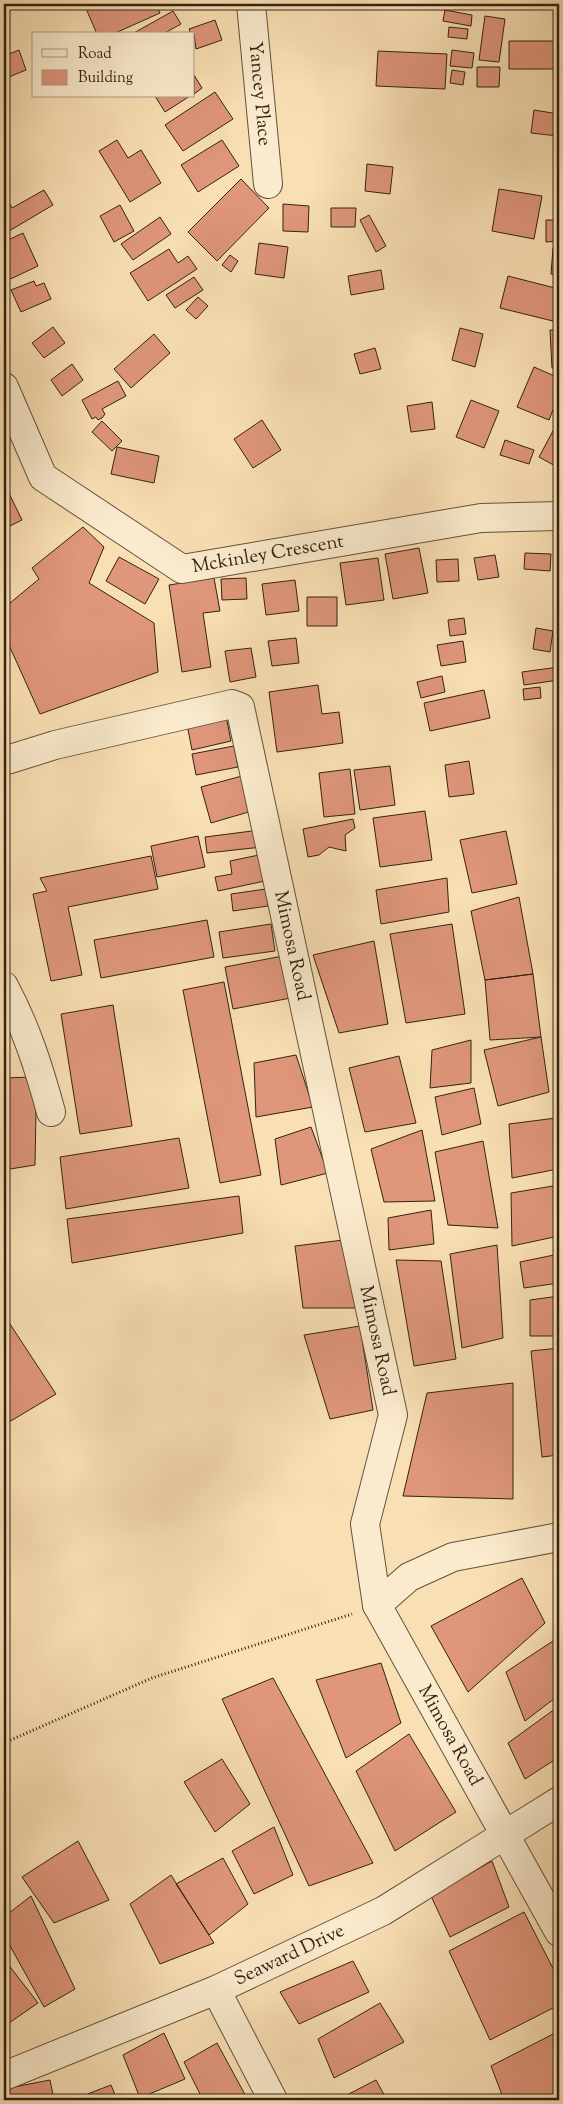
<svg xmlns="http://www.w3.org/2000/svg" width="563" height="2104" viewBox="0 0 563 2104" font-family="'Sorts Mill Goudy',serif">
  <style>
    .building { fill: #df967b; stroke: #332214 }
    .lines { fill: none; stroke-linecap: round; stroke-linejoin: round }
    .minor-casing { stroke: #64523c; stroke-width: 30 }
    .path { stroke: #332214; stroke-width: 3; stroke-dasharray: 1 2.5; stroke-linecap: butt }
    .minor { stroke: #fbebce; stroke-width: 28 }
    .labels { text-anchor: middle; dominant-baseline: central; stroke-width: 5; stroke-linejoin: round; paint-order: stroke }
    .street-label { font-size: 19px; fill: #332214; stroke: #fbebce }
  </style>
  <rect width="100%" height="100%" fill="#f9e0b4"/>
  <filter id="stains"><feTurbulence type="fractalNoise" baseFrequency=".004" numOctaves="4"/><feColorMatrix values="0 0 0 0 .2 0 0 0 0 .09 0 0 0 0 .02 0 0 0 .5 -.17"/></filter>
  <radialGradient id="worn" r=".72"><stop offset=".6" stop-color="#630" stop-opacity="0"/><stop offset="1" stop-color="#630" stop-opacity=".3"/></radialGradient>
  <path class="building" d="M84 4H156L160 13 113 34H97Z
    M445 10 472 15 471 26 443 21Z
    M173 11 181 24 163 34H132Z
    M485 16 505 19 499 62 479 60Z
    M215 20 222 40 196 49 194 34H191L189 29Z
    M449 27 468 29 467 39 448 37Z
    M509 41H554V69H509Z
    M19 50 26 70 4 79V56Z
    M452 50 474 53 472 68 450 66Z
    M378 51 447 54 445 89 376 86Z
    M477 67H500L499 87H477Z
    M452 70 465 72 463 85 450 83Z
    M194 75 202 88 194 94Z
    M215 92 233 119 183 151 165 125Z
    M155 96H190L165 112Z
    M534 110 559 114 558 136 531 133Z
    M117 140 128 158 141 150 161 183 130 202 99 151Z
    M222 140 239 166 198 192 181 165Z
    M367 164 393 167 390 194 365 191Z
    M241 179 269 208 217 261 188 232Z
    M499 189 542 196 534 239 492 231Z
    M44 190 53 205 4 234V193L12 208Z
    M283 204 309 206 308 232 283 231Z
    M120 205 134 231 114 242 100 216Z
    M331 208H356L355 227H331Z
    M369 215 386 246 376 252 360 220Z
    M160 217 171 234 133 260 121 244Z
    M546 220H559V241L546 242Z
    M23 233 38 266 4 282V242Z
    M259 243 288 247 284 278 255 274Z
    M553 248 559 249V275L551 274Z
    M169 249 178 263 188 256 197 269 148 301 130 273Z
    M230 255 238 261 231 272 222 265Z
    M381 270 384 289 351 295 348 276Z
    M508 276 559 289 557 322 500 308Z
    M194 277 203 290 175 308 166 295Z
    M34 281 36 286 44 283 51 299 21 312 11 290Z
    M198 297 208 306 196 319 186 310Z
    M53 327 65 343 44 358 32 343Z
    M460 328 483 334 475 367 452 360Z
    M550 330H559V368H552Z
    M154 334 170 353 131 388 114 369Z
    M375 348 381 369 360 374 354 354Z
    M72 364 83 380 62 396 51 380Z
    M534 367 559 378V395L549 420 517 407Z
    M118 381 126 396 102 409 105 414 102 418 98 420 96 417 92 419 82 400Z
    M471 400 499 411 484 448 456 437Z
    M432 402 435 429 411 432 407 406Z
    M262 420 281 450 253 468 234 439Z
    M102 421 122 441 112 451 92 432Z
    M554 429 559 432V468L539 457Z
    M505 440 534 450 529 464 500 455Z
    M117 447 159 456 154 483 111 474Z
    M5 485 22 520 4 529V486Z
    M83 527 104 547 89 583 154 623 158 672 40 714 4 634V608L39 579 32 568Z
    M419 548 428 593 393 599 385 554Z
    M525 553 551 554 550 571 524 569Z
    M495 555 499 577 478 580 474 558Z
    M119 557 159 579 145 604 106 581Z
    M378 558 384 600 346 605 340 563Z
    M458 559 459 581 437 582 436 560Z
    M214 578 220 611 203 613 211 667 182 672 169 585Z
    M246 578 247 599 222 600 221 579Z
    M295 580 299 611 266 615 262 584Z
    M307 597H337V626H307Z
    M464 618 466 634 450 636 448 620Z
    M536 628 553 631 550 652 533 649Z
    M296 638 299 663 272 666 268 641Z
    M463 641 466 662 441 666 437 645Z
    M251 648 256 677 230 682 225 651Z
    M559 667V680L524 685 522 672Z
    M442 676 445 692 421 698 417 682Z
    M318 685 322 714 339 712 343 743 277 752 269 692Z
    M540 687 541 698 524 700 523 689Z
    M484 690 490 718 430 731 424 703Z
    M225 711 231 741 192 750 186 719Z
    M234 746 238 767 196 775 192 754Z
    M469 761 474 794 449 797 445 765Z
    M390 766 395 805 360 810 354 770Z
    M350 769 355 814 324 817 319 773Z
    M242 776 252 811 211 823 201 787Z
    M425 811 432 860 380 867 373 818Z
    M353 819 355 828 345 835 346 851 329 847 319 855 308 857 303 829Z
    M260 830 262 847 207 853 205 837Z
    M506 831 517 884 472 893 460 840Z
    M198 836 205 867 157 877 151 846Z
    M259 855 265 881 218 891 215 877 232 874 230 861Z
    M151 856 158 889 68 907 82 975 51 981 33 894 47 891 40 878Z
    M447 878 449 912 381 924 376 890Z
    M266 889 268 906 233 911 231 894Z
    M519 897 533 974 485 980 471 911Z
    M207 920 214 957 101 978 94 940Z
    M271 924 275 951 223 958 219 932Z
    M452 924 465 1014 406 1023 390 934Z
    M374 941 388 1024 339 1033 313 955Z
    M288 955 296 997 233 1009 225 967Z
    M533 974 541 1037 490 1040 485 980Z
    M224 982 261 1175 220 1183 183 990Z
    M113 1005 132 1126 80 1134 61 1014Z
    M541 1037 549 1092 498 1106 484 1050Z
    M471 1040V1083L430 1088 432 1050Z
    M296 1055 313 1107 256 1117 254 1063Z
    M399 1056 416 1123 365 1132 349 1068Z
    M32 1077 36 1112 35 1165 4 1170V1078Z
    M474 1088 481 1124 442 1135 435 1097Z
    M556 1118 558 1169 512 1178 509 1124Z
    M311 1127 328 1173 281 1185 275 1139Z
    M422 1130 435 1201 384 1202 371 1149Z
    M179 1138 189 1188 66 1209 60 1157Z
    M483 1141 498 1228 448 1225 435 1152Z
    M559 1185V1236L512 1246 511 1193Z
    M239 1196 243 1233 72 1263 67 1219Z
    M431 1210 434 1244 389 1250 388 1218Z
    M343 1240 356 1308H303L295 1246Z
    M497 1245 503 1338 462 1348 450 1254Z
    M559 1254V1283L524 1288 520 1262Z
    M396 1260 441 1261 456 1359 414 1366Z
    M559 1296V1336H530V1300Z
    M4 1315 56 1394 4 1425Z
    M360 1326 373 1410 330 1419 304 1335Z
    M559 1348V1455L542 1457 531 1351Z
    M513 1383V1499L403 1496 427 1393Z
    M522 1578 545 1623 468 1692 431 1626Z
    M559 1637V1695L525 1721 506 1672Z
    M381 1663 401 1723 346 1758 316 1680Z
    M273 1678 373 1863 309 1886 222 1699Z
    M559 1706V1757L525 1779 508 1743Z
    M409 1734 456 1812 395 1851 356 1771Z
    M222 1759 250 1804 215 1832 184 1782Z
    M274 1827 293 1875 254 1894 232 1851Z
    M78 1841 109 1900 54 1923 22 1877Z
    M223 1858 248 1904 209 1935 176 1884Z
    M492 1861 509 1907 450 1937 431 1896Z
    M171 1875 214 1943 160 1964 130 1904Z
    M31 1896 75 1989 44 2007 4 1935V1917Z
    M524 1912 559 1980V2005L490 2040 449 1951Z
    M4 1959 38 2003 6 2025 4 2021Z
    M353 1961 369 1992 299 2024 280 1992Z
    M380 2003 404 2042 334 2078 318 2039Z
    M559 2031V2100H504L491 2066Z
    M164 2033 185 2079 140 2098 123 2055Z
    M217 2043 248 2100H203L184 2062Z
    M50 2080 54 2100H4V2089Z
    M376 2080 387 2100H339V2099Z
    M111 2085 117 2100H72Z"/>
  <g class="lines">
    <defs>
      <g id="minor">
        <path id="s1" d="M251 4 268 184"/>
        <path id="s2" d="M4 387 43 477 182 569 481 518 559 516"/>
        <path id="s3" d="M4 761 55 745 232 704 240 707 393 1415 365 1524 377 1605 559 1932"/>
        <path d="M4 986C26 1027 39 1068 51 1112"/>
        <path d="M377 1605 409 1577 453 1557 559 1537"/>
        <path d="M216 1990 273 2100"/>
        <path id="s4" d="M4 2076 216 1990 383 1911 559 1801"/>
      </g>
    </defs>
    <use href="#minor" class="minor-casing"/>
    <path class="path" d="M4 1743 152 1678 352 1614"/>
    <use href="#minor" class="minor"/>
  </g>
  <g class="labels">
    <g class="street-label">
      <text stroke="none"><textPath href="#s1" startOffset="90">Yancey Place</textPath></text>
      <text stroke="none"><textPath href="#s2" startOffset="352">Mckinley Crescent</textPath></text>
      <text stroke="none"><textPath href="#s3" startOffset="488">Mimosa Road</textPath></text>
      <text stroke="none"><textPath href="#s3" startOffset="892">Mimosa Road</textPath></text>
      <text stroke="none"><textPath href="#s3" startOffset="1312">Mimosa Road</textPath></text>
      <text stroke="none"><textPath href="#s4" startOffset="310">Seaward Drive</textPath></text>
    </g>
  </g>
  <rect width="563" height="2104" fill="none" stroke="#f9e0b4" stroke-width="20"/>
  <rect x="5" y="5" width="553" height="2094" fill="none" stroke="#332214" stroke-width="2.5"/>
  <rect x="10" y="10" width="543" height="2084" fill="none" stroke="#332214"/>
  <rect x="32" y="32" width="162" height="65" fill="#fbebce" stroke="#ab9b84"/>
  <rect x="42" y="49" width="25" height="8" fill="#fbebce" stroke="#ab9b84"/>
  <text x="78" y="58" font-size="15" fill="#332214">Road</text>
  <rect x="42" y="70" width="25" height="15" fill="#df967b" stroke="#ab9b84"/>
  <text x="78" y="82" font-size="15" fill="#332214">Building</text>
  <rect width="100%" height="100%" filter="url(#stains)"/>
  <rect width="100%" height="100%" fill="url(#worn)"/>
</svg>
